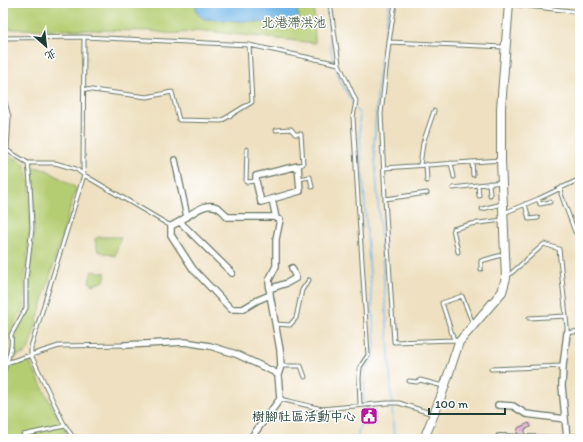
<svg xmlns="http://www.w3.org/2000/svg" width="583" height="442" viewBox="0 0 583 442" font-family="Itim,'LXGW WenKai TC',sans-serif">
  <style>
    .green { fill: #b5cd72; stroke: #6a8553 }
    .water { fill: #72b6e7; stroke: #487a8e }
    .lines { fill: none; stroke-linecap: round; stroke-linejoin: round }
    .stream { stroke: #72b6e7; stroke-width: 1.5 }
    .building { fill: #df9ad2 }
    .lane-casing { stroke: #677665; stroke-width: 5 }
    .street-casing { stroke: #677665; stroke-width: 8 }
    .secondary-casing { stroke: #677665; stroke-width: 10 }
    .lane { stroke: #fff; stroke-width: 3 }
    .street { stroke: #fff; stroke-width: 5.5 }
    .secondary { stroke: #fff; stroke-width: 8 }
    .labels { text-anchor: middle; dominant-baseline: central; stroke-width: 3; stroke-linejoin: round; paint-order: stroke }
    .park-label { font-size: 13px; fill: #446144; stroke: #fff }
    .poi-label { font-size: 13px; fill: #1f3d34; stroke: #fff; text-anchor: end }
  </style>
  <rect width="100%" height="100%" fill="#fff"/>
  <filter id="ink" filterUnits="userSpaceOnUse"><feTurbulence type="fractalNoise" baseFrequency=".025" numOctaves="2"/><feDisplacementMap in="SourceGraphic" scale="8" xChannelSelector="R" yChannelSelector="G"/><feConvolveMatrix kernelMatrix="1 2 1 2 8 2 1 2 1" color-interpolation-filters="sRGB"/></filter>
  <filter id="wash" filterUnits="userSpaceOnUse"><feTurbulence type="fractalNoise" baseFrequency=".012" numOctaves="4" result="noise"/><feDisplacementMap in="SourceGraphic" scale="16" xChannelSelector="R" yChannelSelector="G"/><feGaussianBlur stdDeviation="0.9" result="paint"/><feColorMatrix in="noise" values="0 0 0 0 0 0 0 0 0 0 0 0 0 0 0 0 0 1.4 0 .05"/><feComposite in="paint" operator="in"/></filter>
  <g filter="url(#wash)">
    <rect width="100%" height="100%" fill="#eee0c0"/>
    <path class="green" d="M3 3H314L315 43 196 30C177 35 170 34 151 31L3 29Z
      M3 152 24 163 27 172 30 185V226L29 239 25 277 24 307 9 335 10 345 6 358 3 362Z
      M30 166 47 170 76 188 29 348 26 353 10 358 15 344 13 336 26 313 29 302V273L34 234V187Z
      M99 237H121L115 256 98 251 95 239Z
      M92 271 106 273 104 281 93 285 89 282Z
      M29 361 66 433 71 439H3V380L7 367Z"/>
    <path class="water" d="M196 3H295L299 18 293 24 204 19 196 12Z"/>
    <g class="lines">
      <path class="stream" d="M326 3 331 51 341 82 354 105
        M389 3 378 80 374 146 388 339 394 439
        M356 109 360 116 359 122 375 345 373 359 366 367 364 389V407L357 439"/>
    </g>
    <g id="blocks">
      <path class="building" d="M368 408 372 409 370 424 367 423Z
        M529 423 531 427 525 429V435H517L518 428Z"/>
    </g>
  </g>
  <g filter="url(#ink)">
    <use href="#blocks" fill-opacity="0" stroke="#677665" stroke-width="1"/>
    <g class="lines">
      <defs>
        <path id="lane" d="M330 3 339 64 356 101 353 117 358 199 368 355 360 367 359 378 360 405
          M395 3 389 42 381 114 385 199 394 342 454 340 459 342
          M510 4 580 12
          M3 38 84 37 249 45 339 64
          M389 42 504 47
          M84 89 147 97 172 92 179 120 221 121 252 102 249 45
          M3 95 9 117 7 150
          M276 130 291 129 295 134H301L303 164 298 166
          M3 148 28 163H55L76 169 84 175 164 222 171 226
          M247 149 246 182 256 181
          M472 162 473 175
          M451 163 454 177
          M426 164 427 181
          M420 165 423 143 434 111
          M384 168 501 160
          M299 179 310 177 312 187
          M489 183 490 195
          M478 185 479 196
          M562 187 561 194 575 232 580 236
          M453 188 502 182
          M385 199 427 193
          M538 199 540 204 550 202
          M525 204 529 219 538 218
          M482 209 502 204
          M504 213 538 199 580 179
          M458 252 453 229 471 224 503 220
          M481 269V261L505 254
          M507 277 544 244 559 249 567 327V333L580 331
          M529 318 566 316
          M275 324 290 325 296 318 302 290 309 280
          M454 340 442 303 462 296 473 324
          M3 364 59 346 125 345
          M281 366H301L305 377
          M491 369 563 366
          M3 374C7 361 13 348 11 335L26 308V279L32 228 30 182 28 163
          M409 381 417 382 420 380 443 386
          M280 399 322 409 387 403H399L433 414
          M23 435 65 426
          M567 435 576 436 580 437
          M74 439 63 422 31 355V347L84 175 83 168 84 37"/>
        <path id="street" d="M175 160 187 217
          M272 199 261 202 256 181V176L298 166 300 191 272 199 276 218
          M180 222 232 273
          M269 289 287 283 296 278 292 268
          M125 345 185 342 210 346 236 354 274 372 278 375
          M498 405 513 406 526 414 565 419
          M499 437 558 439
          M250 439 280 399 278 375 281 366 280 350 270 295 258 300 243 309H231L193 269 171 235V226C186 221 205 196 221 210 224 212 226 215 227 217H274L280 220 276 239V266L269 280 270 295
          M567 439 562 386 563 366 567 333"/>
        <path id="secondary" d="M424 439 442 394 459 342 502 292 506 278 501 160V108L509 3"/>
      </defs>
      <use href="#lane" class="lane-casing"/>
      <use href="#street" class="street-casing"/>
      <use href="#secondary" class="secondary-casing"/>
      <use href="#lane" class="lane"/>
      <use href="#street" class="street"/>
      <use href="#secondary" class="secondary"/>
    </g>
  </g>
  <defs>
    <symbol id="civic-square" viewBox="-11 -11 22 22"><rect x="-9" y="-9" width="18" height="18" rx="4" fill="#b5179e" stroke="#fff"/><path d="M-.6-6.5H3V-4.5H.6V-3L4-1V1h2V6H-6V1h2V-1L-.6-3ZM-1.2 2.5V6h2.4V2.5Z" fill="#fff"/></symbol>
  </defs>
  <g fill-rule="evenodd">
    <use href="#civic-square" x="359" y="406" width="20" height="20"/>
  </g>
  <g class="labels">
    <g class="park-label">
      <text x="294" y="22">北港滯洪池</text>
    </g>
    <g class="poi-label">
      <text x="356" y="416">樹腳社區活動中心</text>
    </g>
  </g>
  <rect width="583" height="442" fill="none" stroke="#fff" stroke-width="16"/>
  <g transform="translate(46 46) rotate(152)" stroke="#ffffff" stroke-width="3" paint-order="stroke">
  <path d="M0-3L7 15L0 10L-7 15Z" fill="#1f3d34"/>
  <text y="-6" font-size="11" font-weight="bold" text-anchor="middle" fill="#1f3d34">北</text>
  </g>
  <path d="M429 408v6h76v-6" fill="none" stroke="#1f3d34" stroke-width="2"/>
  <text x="435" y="408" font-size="12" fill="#1f3d34" stroke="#ffffff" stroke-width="3" paint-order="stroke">100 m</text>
</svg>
